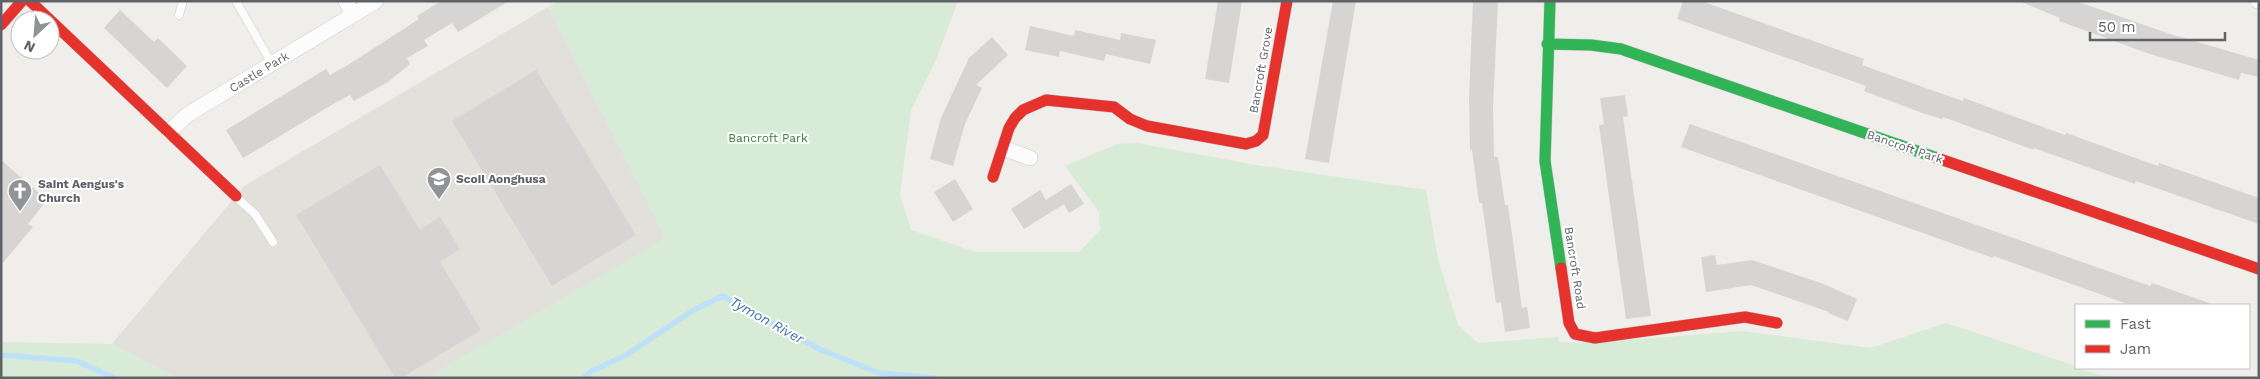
<svg xmlns="http://www.w3.org/2000/svg" width="2260" height="379" viewBox="0 0 2260 379" font-family="'Work Sans',sans-serif">
  <style>
    .education { fill: #e2e0da }
    .green { fill: #d8ebd6 }
    .lines { fill: none; stroke-linecap: round; stroke-linejoin: round }
    .stream { stroke: #bfe0f9; stroke-width: 5.5 }
    .building { fill: #d6d5d3 }
    .lane-casing { stroke: #cbcccc; stroke-width: 9 }
    .street-casing { stroke: #cbcccc; stroke-width: 16 }
    .fast-casing { stroke: #cacacb; stroke-width: 12 }
    .jam-casing { stroke: #cacacb; stroke-width: 12 }
    .lane { stroke: #fdfcfc; stroke-width: 8 }
    .street { stroke: #fdfcfc; stroke-width: 15 }
    .fast { stroke: #30b455; stroke-width: 11 }
    .jam { stroke: #e5322d; stroke-width: 11 }
    .labels { text-anchor: middle; dominant-baseline: central; stroke-width: 4; stroke-linejoin: round; paint-order: stroke }
    .street-label { font-size: 12px; fill: #5f6368; stroke: #fff }
    .park-label { font-size: 12px; fill: #348238; stroke: #fff }
    .poi-label { font-size: 12px; font-weight: bold; fill: #5f6368; stroke: #fff; text-anchor: start }
    .water-label { font-size: 14px; font-style: italic; fill: #4174aa; stroke: #fff }
  </style>
  <rect width="100%" height="100%" fill="#efeeea"/>
  <path class="education" d="M548 7 666 238 427 378H178L112 344 244 186Z"/>
  <path class="green" d="M557 1H958L935 62 911 110 900 194 911 230 976 252H1079L1100 230 1099 212 1065 166 1117 144 1137 143 1256 165 1426 190 1438 259 1458 325 1478 343 1558 337 1559 342 1592 343 1742 331 1871 348 1946 323 2076 366V368L2112 378H427L665 238 548 7Z
    M1 342 112 344 178 378H1Z"/>
  <g class="lines">
    <path class="stream" d="M1 355 77 361 114 378
      M584 378 590 372 626 355 692 311 723 296 819 349 879 373 936 378"/>
  </g>
  <path class="building" d="M441 1H509L458 32 452 23 424 40 428 46 407 58 410 64 388 82 354 101 350 95 335 103 243 158 226 130 326 69 330 75 348 65 419 19 417 16Z
    M1218 1H1242L1229 83 1205 79Z
    M1333 1H1356L1329 163 1305 159Z
    M1473 1H1498L1493 107 1494 157H1498L1505 205H1508L1522 308 1527 307 1530 328 1505 332 1501 302 1496 303 1482 203H1479L1472 150H1470L1469 97Z
    M1683 1H1701L1864 59 1862 65 1934 91 1963 101 1964 98 2065 135 2066 133 2158 166 2159 163 2259 198V224L2136 181 2135 184 2034 148V150L1943 117 1942 119 1925 114 1864 91 1866 86 1677 19Z
    M2019 1H2076L2167 33 2259 60V77L2241 73 2239 80 2150 54 2059 21 2060 18Z
    M120 10 154 42 158 38 187 66 167 88 104 28Z
    M1030 26 1074 36 1075 30 1120 40 1121 33 1156 40 1150 64 1106 54 1104 61 1060 51 1059 57 1025 50Z
    M992 37 1008 55 976 85 982 88 965 124 953 166 930 159 941 118 969 58Z
    M536 70 636 235 552 286 452 121Z
    M1625 95 1628 116 1623 117 1651 316 1626 319 1599 125 1604 124 1600 98Z
    M1690 124 2150 286 2152 283 2209 303 2208 305H2130L1994 256 1993 258 1681 147Z
    M1 160 47 200 28 224 33 227 1 265Z
    M380 165 420 230 440 217 460 249 440 262 481 330 401 378H395L296 215Z
    M955 179 973 209 953 222 934 192Z
    M1071 184 1084 204 1069 213 1064 204 1024 229 1011 209 1040 190 1046 200Z
    M1715 255 1717 265 1752 260 1821 283 1857 299 1848 321 1828 313 1829 312 1751 285 1706 292 1701 257Z"/>
  <g class="lines">
    <defs>
      <path id="lane" d="M236 1 272 64
        M179 15 183 1
        M237 198 255 214 273 242"/>
      <path id="street" d="M346 1 353 15
        M2258 1H2259
        M169 132 187 115 376 1
        M1003 148 1030 158"/>
      <path id="fast" d="M1550 1 1545 161 1561 268
        M1547 44 1591 45 1621 49 1937 158"/>
      <path id="jam" d="M30 1 236 196
        M1 25 22 1
        M1937 158 2259 269
        M993 177 1009 128 1015 118 1023 110 1046 100 1114 107 1130 119 1147 126 1246 144 1256 141 1263 135 1287 1
        M1561 268 1569 323 1575 334 1595 338 1745 317 1777 323"/>
    </defs>
    <use href="#lane" class="lane-casing"/>
    <use href="#street" class="street-casing"/>
    <use href="#fast" class="fast-casing"/>
    <use href="#jam" class="jam-casing"/>
    <use href="#lane" class="lane"/>
    <use href="#street" class="street"/>
    <use href="#fast" class="fast"/>
    <use href="#jam" class="jam"/>
  </g>
  <defs>
    <symbol id="school-pin" viewBox="-11 -11 22 30"><path d="M0 17L-7.5 6A9.5 9.5 0 1 1 7.5 6Z" fill="#919496" stroke="#fff"/><path d="M0-5L7-2L0 1L-7-2ZM-4 1L0 2.5L4 1V4Q0 6-4 4Z" fill="#fff"/></symbol>
    <symbol id="church-pin" viewBox="-11 -11 22 30"><path d="M0 17L-7.5 6A9.5 9.5 0 1 1 7.5 6Z" fill="#919496" stroke="#fff"/><path d="M-1.2-6h2.4v3.5h3.3v2.4h-3.3V6h-2.4V-.1h-3.3v-2.4h3.3Z" fill="#fff"/></symbol>
  </defs>
  <g fill-rule="evenodd">
    <use href="#school-pin" x="425" y="165" width="28" height="38"/>
    <use href="#church-pin" x="6" y="177" width="28" height="38"/>
  </g>
  <g class="labels">
    <g class="street-label">
      <text transform="translate(1261 70) rotate(-80)">Bancroft Grove</text>
      <text transform="translate(259 72) rotate(-31)">Castle Park</text>
      <text transform="translate(1905 147) rotate(19)">Bancroft Park</text>
      <text transform="translate(1575 268) rotate(81)">Bancroft Road</text>
    </g>
    <g class="park-label">
      <text x="768" y="138">Bancroft Park</text>
    </g>
    <g class="poi-label">
      <text x="456" y="179">Scoil Aonghusa</text>
      <text x="38" y="184">Saint Aengus's<tspan x="38" dy="14">Church</tspan></text>
    </g>
    <g class="water-label">
      <text transform="translate(767 320) rotate(29)">Tymon River</text>
    </g>
  </g>
  <rect width="2260" height="379" fill="none" stroke="#5f6368" stroke-width="5"/>
  <rect x="2075" y="304" width="175" height="65" fill="#ffffff" stroke="#bfc1c3"/>
  <rect x="2085" y="320" width="25" height="8" fill="#30b455" stroke="#bfc1c3"/>
  <text x="2120" y="329" font-size="15" fill="#5f6368">Fast</text>
  <rect x="2085" y="345" width="25" height="8" fill="#e5322d" stroke="#bfc1c3"/>
  <text x="2120" y="354" font-size="15" fill="#5f6368">Jam</text>
  <g transform="translate(35 35) rotate(206)"><circle r="24" fill="#ffffff" stroke="#bfc1c3"/>
  <path d="M0-4L9 19L0 12L-9 19Z" fill="#919496"/>
  <text y="-8" font-size="14" font-weight="bold" text-anchor="middle" fill="#5f6368">N</text>
  </g>
  <path d="M2090 32v8h135v-8" fill="none" stroke="#5f6368" stroke-width="2.5"/>
  <text x="2098" y="32" font-size="15" fill="#5f6368" stroke="#ffffff" stroke-width="4" paint-order="stroke">50 m</text>
</svg>
